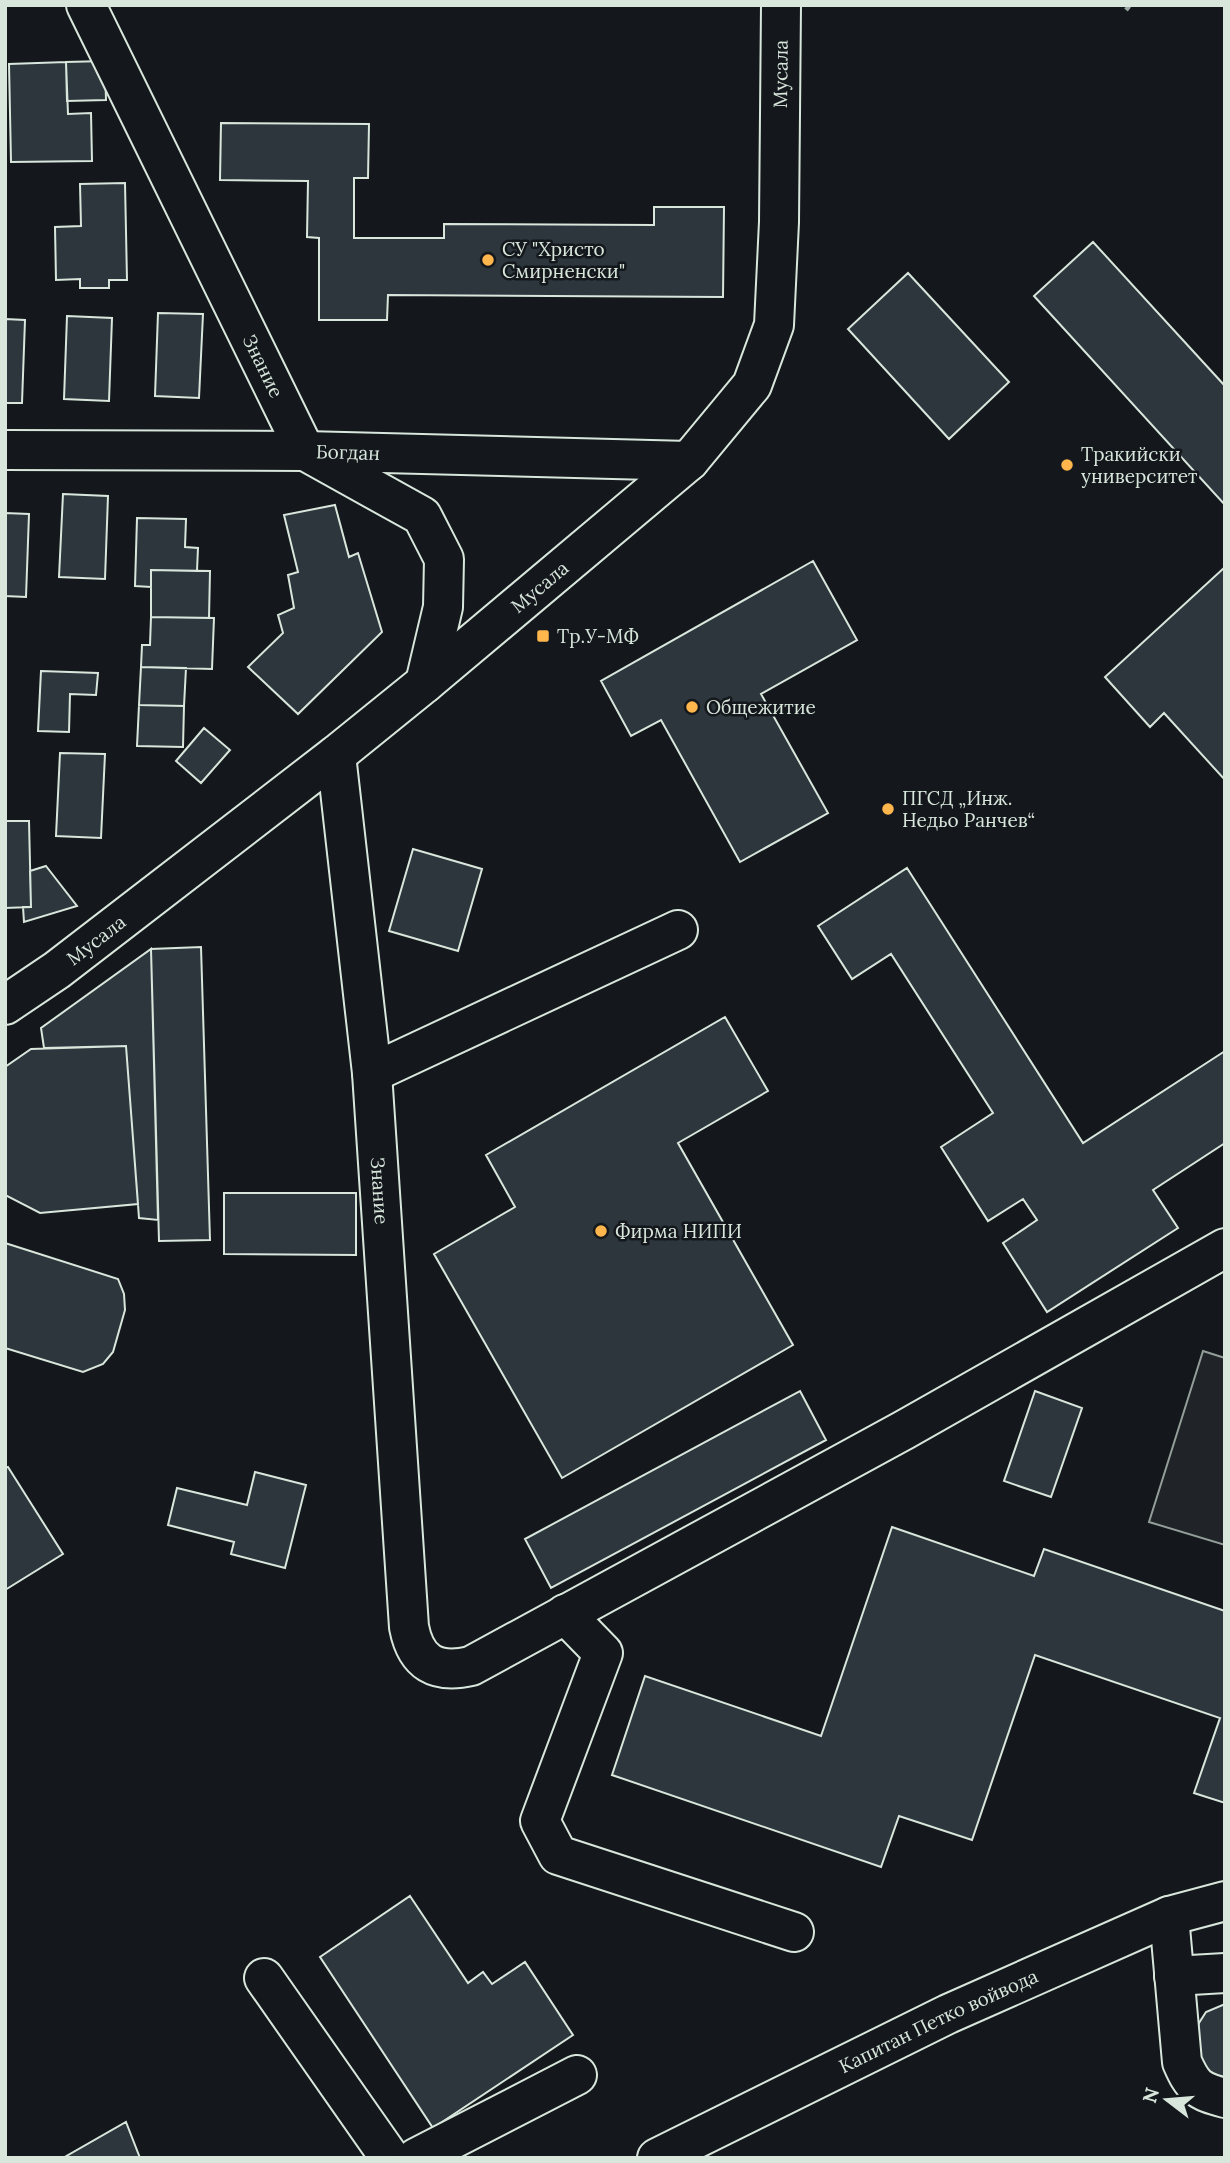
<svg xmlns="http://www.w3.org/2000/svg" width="1230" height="2163" viewBox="0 0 1230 2163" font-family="Lora,serif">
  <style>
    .green { fill: #202428; stroke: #939e99; stroke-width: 2 }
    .building { fill: #2c363c; stroke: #d8e6dc; stroke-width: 2 }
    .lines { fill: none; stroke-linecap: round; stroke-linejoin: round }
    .minor-casing { stroke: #d8e6dc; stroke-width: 42 }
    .path { stroke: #9da8a2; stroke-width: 4.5; stroke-dasharray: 5 3.5; stroke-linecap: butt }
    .minor { stroke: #14181c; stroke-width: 38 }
    .poi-dot { fill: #ffb74d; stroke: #14181c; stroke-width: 2.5 }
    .labels { text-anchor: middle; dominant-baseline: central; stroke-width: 5; stroke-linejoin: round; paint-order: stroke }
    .street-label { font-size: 19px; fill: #d8e6dc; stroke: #14181c }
    .poi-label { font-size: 19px; fill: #d8e6dc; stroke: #14181c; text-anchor: start }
  </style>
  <rect width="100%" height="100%" fill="#14181c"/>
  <path class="green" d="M1203 1351 1225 1358V1545L1149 1522Z"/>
  <path class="building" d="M105 61 106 100 67 101 66 62Z
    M66 62 68 114 91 113 92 161 11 162 9 64Z
    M221 123 369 124 368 178H354V238H444V224L654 225V207H724L723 297 388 295 387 320H319V238L307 237 308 181 220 180Z
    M125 183 127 280H109V288H80V279L56 280 55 227 81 226 80 184Z
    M1093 242 1225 386V505L1034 296Z
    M908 273 1009 382 949 439 848 329Z
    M158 313 203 314 199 398 155 396Z
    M67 316 112 318 109 401 64 399Z
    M5 319 25 320 22 403H5Z
    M63 494 108 496 105 579 59 577Z
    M335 505 349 557 358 553 382 632 298 714 248 667 283 633 278 615 294 608 288 575 298 572 284 515Z
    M5 513 29 514 26 597 5 596Z
    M137 518 186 519 185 547 198 548 197 571 151 570V587L135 586Z
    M813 561 857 640 761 694 828 813 740 862 661 720 631 736 601 681Z
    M1225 567V780L1164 713 1150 727 1105 677Z
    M151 570 210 571 209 618 151 617Z
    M151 617 214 618 212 669 141 667 142 645H150Z
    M141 667 186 668 184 706 139 705Z
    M41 671 98 673 96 695 70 694 69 732 38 731Z
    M139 705 184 706 183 747 137 746Z
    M204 728 230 750 201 783 176 761Z
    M60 753 105 754 101 838 56 836Z
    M5 821H29L31 907 5 908Z
    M413 849 482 869 458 951 389 931Z
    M46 866 77 906 24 922 23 907H31L30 871Z
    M907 868 1083 1143 1225 1051V1143L1153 1190 1178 1228 1047 1312 1003 1243 1037 1220 1023 1199 988 1221 941 1147 993 1113 891 954 852 979 818 926Z
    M201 947 210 1240 159 1241 151 949Z
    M151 949 158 1220 139 1218 126 1046 44 1048 41 1028Z
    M725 1017 768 1091 678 1143 793 1345 562 1478 434 1254 515 1207 486 1155Z
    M126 1046 138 1204 40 1213 5 1195V1067L31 1049Z
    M224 1193H356V1255L224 1254Z
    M5 1243 118 1279 124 1294 125 1310 113 1352 103 1364 83 1372 5 1348Z
    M800 1391 826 1440 551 1588 525 1539Z
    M1035 1391 1082 1408 1051 1497 1004 1481Z
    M8 1467 63 1554 5 1590V1468Z
    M255 1472 306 1485 285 1568 231 1554 234 1542 168 1525 177 1488 247 1505Z
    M892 1527 1034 1576 1044 1549 1225 1611V1803L1194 1793 1220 1718 1035 1655 972 1840 899 1816 881 1867 612 1775 645 1676 821 1736Z
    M410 1896 468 1983 483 1972 492 1984 525 1962 573 2035 433 2128 320 1957Z
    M1225 2004V2077L1217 2076 1204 2069 1194 2036 1199 2023 1206 2012Z
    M126 2122 140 2158H63Z"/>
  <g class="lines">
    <defs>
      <g id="minor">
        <path id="s1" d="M86 5 305 451 422 516 444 559 443 607 425 683"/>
        <path id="s2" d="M5 450 305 451 689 461"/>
        <path id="s3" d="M336 755 372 1073 409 1627C416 1663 436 1674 471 1666L904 1430 1225 1248"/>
        <path id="s4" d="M5 1005 57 970 336 755 425 683 689 461 752 385 774 325 779 222 781 5"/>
        <path d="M372 1073 678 930"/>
        <path d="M565 1614 603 1653 540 1821 558 1855 794 1932"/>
        <path d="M1169 1916 1182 2062C1193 2087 1198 2091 1225 2098"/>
        <path d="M1174 1976 1225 1973"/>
        <path d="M264 1978 390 2158"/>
        <path d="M416 2158 577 2075"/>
        <path id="s5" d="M657 2158 948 2014 1169 1916 1225 1901"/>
      </g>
    </defs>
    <use href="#minor" class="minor-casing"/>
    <path class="path" d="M1126 10 1130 5"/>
    <use href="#minor" class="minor"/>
  </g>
  <g class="poi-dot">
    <circle cx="488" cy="260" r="7"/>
    <circle cx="1067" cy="465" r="7"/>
    <rect x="536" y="629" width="14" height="14" rx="3.5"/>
    <circle cx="692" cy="707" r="7"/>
    <circle cx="888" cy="809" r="7"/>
    <circle cx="601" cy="1231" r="7"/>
  </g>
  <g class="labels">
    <g class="street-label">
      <text stroke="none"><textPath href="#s4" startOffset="1288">Мусала</textPath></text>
      <text stroke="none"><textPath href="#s1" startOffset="402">Знание</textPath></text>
      <text stroke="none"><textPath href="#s2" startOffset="343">Богдан</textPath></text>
      <text stroke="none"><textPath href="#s4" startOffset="679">Мусала</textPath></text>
      <text stroke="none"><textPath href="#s4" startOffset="112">Мусала</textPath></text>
      <text stroke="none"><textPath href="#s3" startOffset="438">Знание</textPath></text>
      <text stroke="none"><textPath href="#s5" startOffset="313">Капитан Петко войвода</textPath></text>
    </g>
    <g class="poi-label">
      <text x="502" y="249">СУ "Христо<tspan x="502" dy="22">Смирненски"</tspan></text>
      <text x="1081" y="454">Тракийски<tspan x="1081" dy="22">университет</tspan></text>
      <text x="557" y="636">Тр.У-МФ</text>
      <text x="706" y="707">Общежитие</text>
      <text x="902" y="798">ПГСД „Инж.<tspan x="902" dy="22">Недьо Ранчев“</tspan></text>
      <text x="615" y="1231">Фирма НИПИ</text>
    </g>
  </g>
  <rect width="1230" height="2163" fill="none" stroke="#d8e6dc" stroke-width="14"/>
  <g transform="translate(1167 2100) rotate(286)" stroke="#14181c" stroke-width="5" paint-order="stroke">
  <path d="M0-5L12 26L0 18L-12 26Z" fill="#d8e6dc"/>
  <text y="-10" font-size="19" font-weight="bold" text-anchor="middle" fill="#d8e6dc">N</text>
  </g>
</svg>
